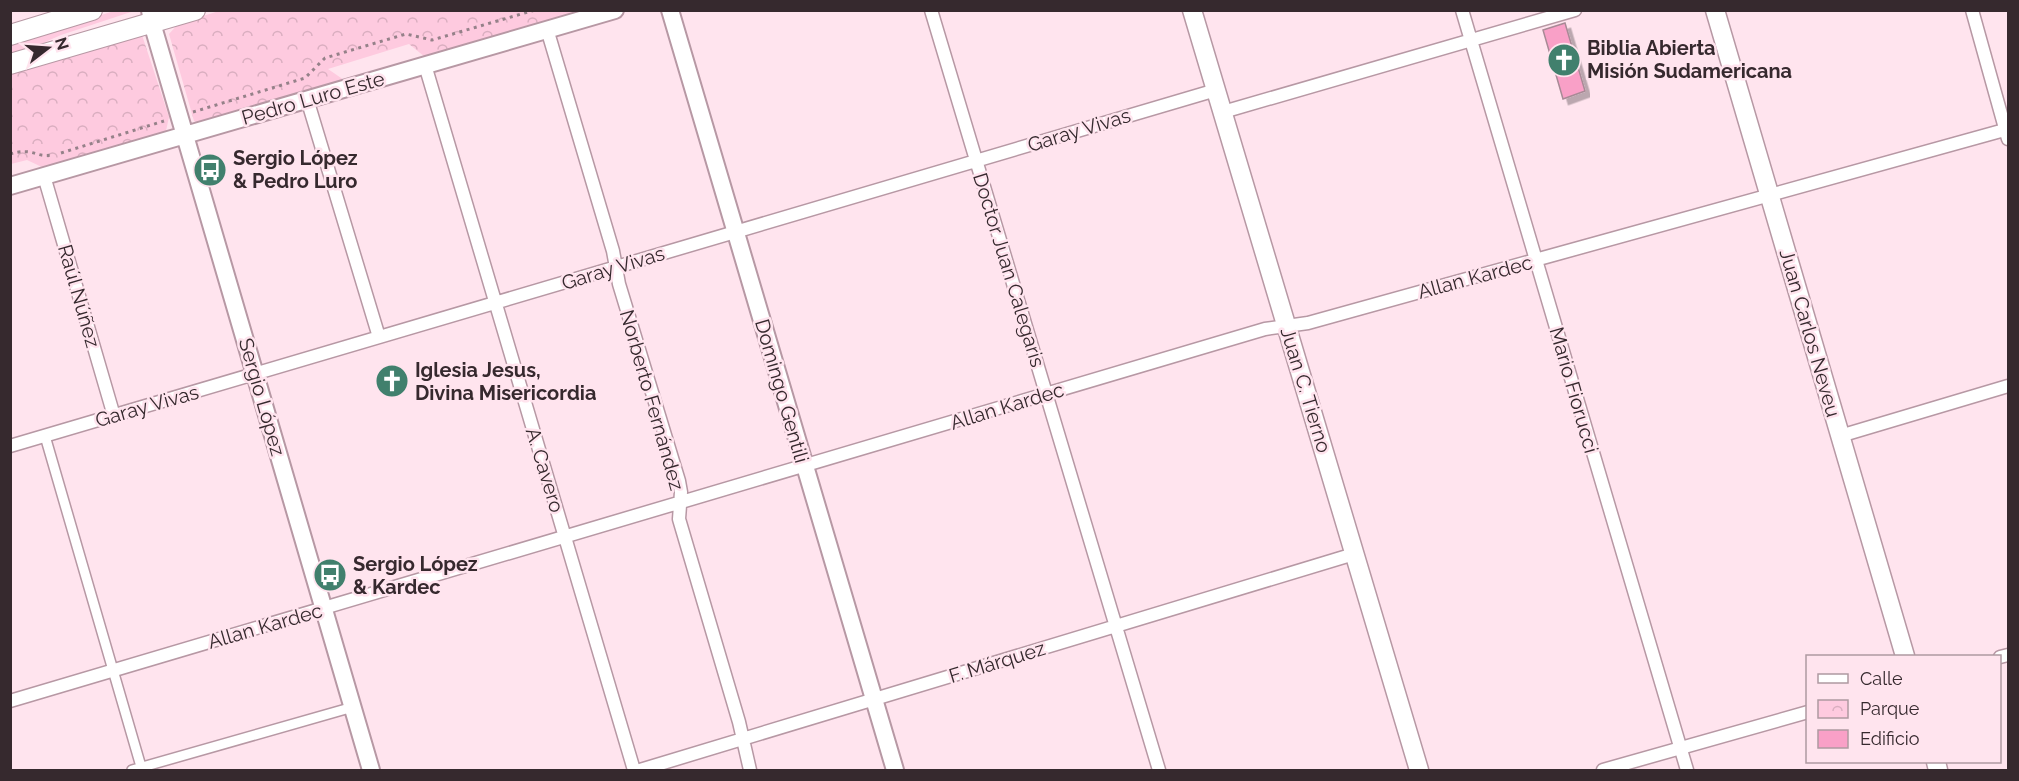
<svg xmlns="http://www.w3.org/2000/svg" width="2019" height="781" viewBox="0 0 2019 781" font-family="Raleway,sans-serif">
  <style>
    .grass { fill: #fecadf }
    .park { fill: url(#park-crowns) }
    .building { fill: #f9a0c7; stroke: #a88a96; stroke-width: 1.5; filter: url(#shadow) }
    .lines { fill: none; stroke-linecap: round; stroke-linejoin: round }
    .pedestrian-casing { stroke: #b798a4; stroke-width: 12 }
    .minor-casing { stroke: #b798a4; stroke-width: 15 }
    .tertiary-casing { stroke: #b798a4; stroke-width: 20 }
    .secondary-casing { stroke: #b798a4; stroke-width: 21 }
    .primary-casing { stroke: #b798a4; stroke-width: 22 }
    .path { stroke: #958189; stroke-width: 3; stroke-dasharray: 3 4.5; stroke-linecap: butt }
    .pedestrian { stroke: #fff; stroke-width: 9 }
    .minor { stroke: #fff; stroke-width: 12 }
    .tertiary { stroke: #fff; stroke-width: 16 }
    .secondary { stroke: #fff; stroke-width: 18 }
    .primary { stroke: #fff; stroke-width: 20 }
    .labels { text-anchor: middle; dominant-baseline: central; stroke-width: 5; stroke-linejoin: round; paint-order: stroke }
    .poi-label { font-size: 20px; font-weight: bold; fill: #36292e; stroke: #ffe4ee; text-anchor: start }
    .street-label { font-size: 20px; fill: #36292e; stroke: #ffe4ee }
  </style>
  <defs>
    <pattern id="park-crowns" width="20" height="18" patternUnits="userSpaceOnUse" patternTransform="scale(1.5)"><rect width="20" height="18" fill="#fecadf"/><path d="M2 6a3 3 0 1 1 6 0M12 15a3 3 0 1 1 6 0" fill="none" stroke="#daaec0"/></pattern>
    <filter id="shadow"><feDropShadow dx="5.5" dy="5.5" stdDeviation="0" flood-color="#0004"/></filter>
  </defs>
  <rect width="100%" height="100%" fill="#ffe4ee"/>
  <path class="grass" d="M114 11H134L61 35 11 57V43Z"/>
  <path class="park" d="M222 10 584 11 425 57 409 44 328 69 344 80 198 123 194 121 169 34 178 24Z
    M142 35 169 117 166 131 44 168 27 160 11 164V71Z"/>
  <path class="building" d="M1565 23 1585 91 1563 99 1543 30Z"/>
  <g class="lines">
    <defs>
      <path id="pedestrian" d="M45 436 142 770
        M132 770 353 707"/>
      <path id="minor" d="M931 10 1159 770
        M1462 10 1687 770
        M1972 10 2008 139
        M547 29 613 251 619 284 679 481 681 492 679 519 739 722 750 770
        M425 65 634 770
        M307 99 379 337
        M1223 112 1575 10
        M44 176 114 416
        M1840 436 2008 386
        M10 446 1216 90
        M2000 657 2008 655
        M10 701 1265 329 1308 323 2008 129
        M640 770 1354 554
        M1603 770 1808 712"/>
      <path id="tertiary" d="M150 10 152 23 371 770
        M670 10 895 770
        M10 186 615 10"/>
      <path id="secondary" d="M1192 10 1419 770
        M1715 10 1905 656
        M1936 762 1938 770"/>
      <path id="primary" d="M10 35 92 10
        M10 64 195 10"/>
    </defs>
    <use href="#pedestrian" class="pedestrian-casing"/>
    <use href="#minor" class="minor-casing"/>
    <use href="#tertiary" class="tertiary-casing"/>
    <use href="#secondary" class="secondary-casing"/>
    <use href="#primary" class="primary-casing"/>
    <path class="path" d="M193 112 305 78 325 58 406 34 432 40 535 10
      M61 153 164 121
      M10 154C34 147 35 158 52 155"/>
    <use href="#pedestrian" class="pedestrian"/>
    <use href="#minor" class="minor"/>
    <use href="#tertiary" class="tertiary"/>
    <use href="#secondary" class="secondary"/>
    <use href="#primary" class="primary"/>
  </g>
  <defs>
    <symbol id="church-disc" viewBox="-11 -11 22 22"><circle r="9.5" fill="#41806d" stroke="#ffe4ee"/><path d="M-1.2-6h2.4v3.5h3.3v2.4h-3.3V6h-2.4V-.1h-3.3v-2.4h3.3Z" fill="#fff"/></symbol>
    <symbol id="bus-disc" viewBox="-11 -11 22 22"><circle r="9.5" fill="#41806d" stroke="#ffe4ee"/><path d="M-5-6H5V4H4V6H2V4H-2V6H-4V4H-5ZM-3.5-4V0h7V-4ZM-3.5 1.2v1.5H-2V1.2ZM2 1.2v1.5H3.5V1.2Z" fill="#fff"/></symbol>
  </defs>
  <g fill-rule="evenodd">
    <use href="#church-disc" x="1545" y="41" width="38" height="38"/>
    <use href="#bus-disc" x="191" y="151" width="38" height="38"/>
    <use href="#church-disc" x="373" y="362" width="38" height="38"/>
    <use href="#bus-disc" x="311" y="556" width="38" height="38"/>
  </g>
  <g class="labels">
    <g class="poi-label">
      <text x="1587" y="48">Biblia Abierta<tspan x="1587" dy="23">Misión Sudamericana</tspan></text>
      <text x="233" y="158">Sergio López<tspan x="233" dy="23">&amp; Pedro Luro</tspan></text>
      <text x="415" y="370">Iglesia Jesus,<tspan x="415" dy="23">Divina Misericordia</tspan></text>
      <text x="353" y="564">Sergio López<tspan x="353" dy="23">&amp; Kardec</tspan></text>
    </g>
    <g class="street-label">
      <text transform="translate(313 98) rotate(-16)">Pedro Luro Este</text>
      <text transform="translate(1079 130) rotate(-17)">Garay Vivas</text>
      <text transform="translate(613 268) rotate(-17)">Garay Vivas</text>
      <text transform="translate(1009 270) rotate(73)">Doctor Juan Calegaris</text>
      <text transform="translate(1475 277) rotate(-15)">Allan Kardec</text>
      <text transform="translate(79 296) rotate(74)">Raúl Núñez</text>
      <text transform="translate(1810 333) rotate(74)">Juan Carlos Neveu</text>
      <text transform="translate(1306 390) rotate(73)">Juan C. Tierno</text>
      <text transform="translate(1574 390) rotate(74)">Mario Fiorucci</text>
      <text transform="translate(782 391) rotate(74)">Domingo Gentili</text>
      <text transform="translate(262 397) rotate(74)">Sergio López</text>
      <text transform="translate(652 400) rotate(74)">Norberto Fernández</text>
      <text transform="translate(147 406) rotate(-16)">Garay Vivas</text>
      <text transform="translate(1007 406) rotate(-17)">Allan Kardec</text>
      <text transform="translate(545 470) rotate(73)">A. Cavero</text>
      <text transform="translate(265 626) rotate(-16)">Allan Kardec</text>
      <text transform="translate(997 662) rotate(-17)">F. Márquez</text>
    </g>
  </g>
  <rect width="2019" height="781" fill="none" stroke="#36292e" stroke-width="24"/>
  <rect x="1806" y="655" width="195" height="108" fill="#ffe4ee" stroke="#af99a1" stroke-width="1.5"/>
  <rect x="1818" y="674" width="30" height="9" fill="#ffffff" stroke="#af99a1" stroke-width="1.5"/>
  <text x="1860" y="685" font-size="18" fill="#36292e">Calle</text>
  <rect x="1818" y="700" width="30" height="18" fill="url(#park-crowns)" stroke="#af99a1" stroke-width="1.5"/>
  <text x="1860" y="715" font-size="18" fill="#36292e">Parque</text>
  <rect x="1818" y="730" width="30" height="18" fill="#f9a0c7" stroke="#af99a1" stroke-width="1.5"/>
  <text x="1860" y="745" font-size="18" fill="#36292e">Edificio</text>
  <g transform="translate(48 48) rotate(73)" stroke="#ffe4ee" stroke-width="4.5" paint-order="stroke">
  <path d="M0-4.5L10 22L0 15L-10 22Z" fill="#36292e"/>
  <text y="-9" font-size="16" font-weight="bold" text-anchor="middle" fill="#36292e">N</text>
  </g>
</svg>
